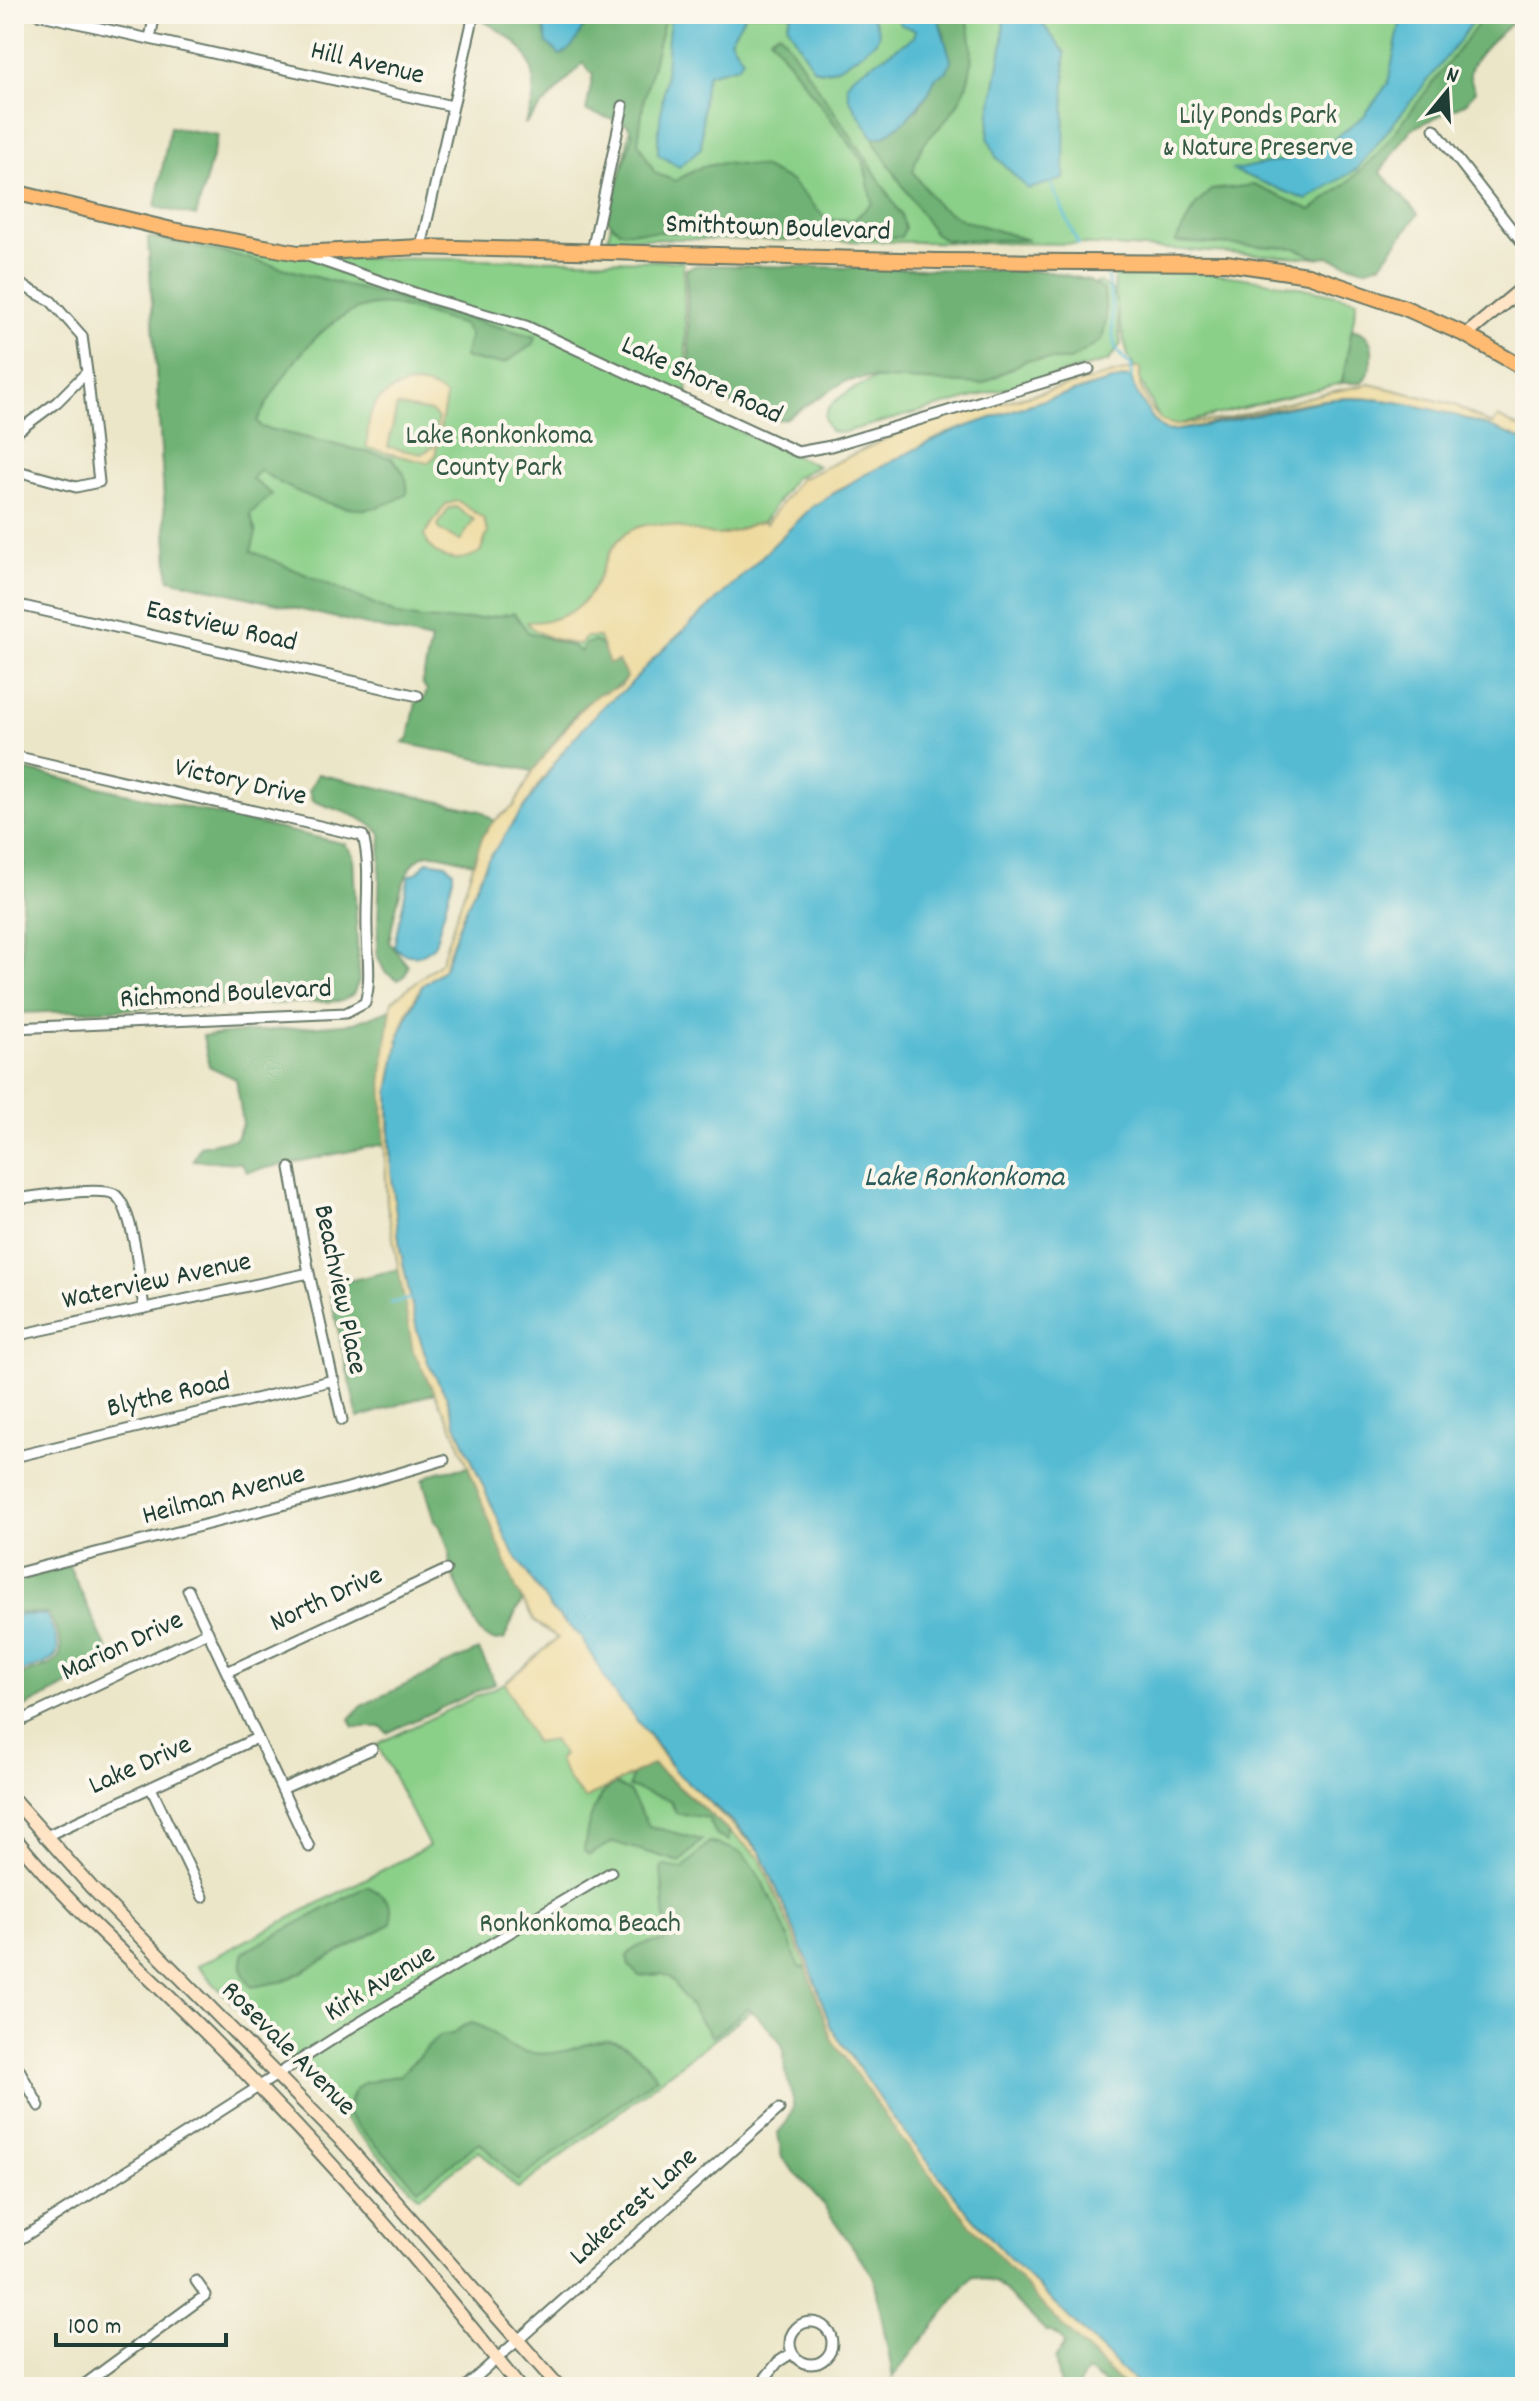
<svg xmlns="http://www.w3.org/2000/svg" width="1539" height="2401" viewBox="0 0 1539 2401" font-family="Dekko,sans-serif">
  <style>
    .green { fill: #8bd089; stroke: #55865e; stroke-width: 2 }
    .forest { fill: #70b275; stroke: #487854; stroke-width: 2 }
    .sand { fill: #eeda9e; stroke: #868c69; stroke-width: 2; fill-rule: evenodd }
    .water { fill: #55bbd3; stroke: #3a7c84; stroke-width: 2 }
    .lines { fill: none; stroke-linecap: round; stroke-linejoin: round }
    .stream { stroke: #55bbd3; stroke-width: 3 }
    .street-casing { stroke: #677868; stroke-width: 13 }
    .secondary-casing { stroke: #677868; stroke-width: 16 }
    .primary-casing { stroke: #677868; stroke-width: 18 }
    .street { stroke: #fff; stroke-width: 9 }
    .secondary { stroke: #ffe4c6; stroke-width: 12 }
    .primary { stroke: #ffbb71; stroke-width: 14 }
    .labels { text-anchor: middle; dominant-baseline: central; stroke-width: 8; stroke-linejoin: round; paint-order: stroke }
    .street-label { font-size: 28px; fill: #1f3d34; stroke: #fbf7ec }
    .park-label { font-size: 28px; fill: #355a45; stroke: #fbf7ec }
    .water-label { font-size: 30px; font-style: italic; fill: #2c5c5c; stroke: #fbf7ec }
  </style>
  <rect width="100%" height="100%" fill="#fbf7ec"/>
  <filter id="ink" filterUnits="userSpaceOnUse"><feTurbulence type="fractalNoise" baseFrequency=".0125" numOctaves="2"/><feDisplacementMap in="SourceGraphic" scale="16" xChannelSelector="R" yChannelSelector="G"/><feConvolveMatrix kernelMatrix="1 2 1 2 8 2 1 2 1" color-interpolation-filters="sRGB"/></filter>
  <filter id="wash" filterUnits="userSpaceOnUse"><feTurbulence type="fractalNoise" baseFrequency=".006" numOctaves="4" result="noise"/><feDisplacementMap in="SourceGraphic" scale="32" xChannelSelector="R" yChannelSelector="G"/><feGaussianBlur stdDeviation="1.8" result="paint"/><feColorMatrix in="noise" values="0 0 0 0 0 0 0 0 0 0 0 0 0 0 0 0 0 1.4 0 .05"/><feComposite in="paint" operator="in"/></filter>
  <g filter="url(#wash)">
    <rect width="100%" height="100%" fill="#ece6c9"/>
    <path class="green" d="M654 14H1495L1317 258 1078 244 608 238Z
      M148 237 335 258 683 261 688 408 818 466 794 478 747 545 618 661 624 670 169 579Z
      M1113 268C1200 270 1272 279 1357 300L1342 383 1164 428 1128 355 1116 307 1121 344 1108 361 841 433 830 431C827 425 823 419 826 413 833 396 870 380 887 375L1102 340 1106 320 1104 291 1093 284 1099 282 1112 290 1116 304Z
      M558 1638 640 1753 760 1858 807 1968 518 2189 479 2150 419 2197 197 1966 429 1846 377 1744 505 1683Z"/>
    <path class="forest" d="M486 14H541L547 43 584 28 585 14H666L644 99 638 142 655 173 675 181 701 167 723 163 762 167 791 181 826 219 854 220 872 203 864 163 770 37 780 32 866 158 901 215 905 228 901 237H823L619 231 607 219 633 134 627 124 586 111 593 75 583 63 524 125C537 102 539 68 520 47 511 37 496 29 484 21Z
      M937 14H966C977 55 973 88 946 120 928 140 919 143 913 172L938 206 963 220 1028 240H945L933 232 876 145 873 137H883L918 108 929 92 935 78 945 37Z
      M1486 14H1524C1509 25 1473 54 1470 73 1469 79 1473 85 1475 91L1466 103 1411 129 1380 172 1418 214 1381 264 1364 269 1328 257 1317 258 1295 248 1175 242 1196 205 1211 190 1254 185 1311 210 1346 184 1377 155Z
      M170 127 218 135 196 216 155 207Z
      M148 237 235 255 536 337 532 345 505 363 482 362 464 357 470 335 463 325C440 319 415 308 391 305 330 298 282 375 257 421L261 427 392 458C402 469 409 478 407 494 395 501 379 508 366 509 336 511 283 488 260 470L252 479 272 494 250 514 256 533 251 551 400 615C437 624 476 620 514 613L528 632 574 647 580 652 585 644 594 641 603 646 609 663 618 661 627 677C615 693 595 693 580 709 563 728 548 751 533 771L403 743 409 738 416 702C423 700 426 697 427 690L422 683 431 640 169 579Z
      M697 265 1045 271 1088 280 1104 291 1106 320 1102 340 1070 360H1027L982 384 866 378 844 382 785 419 770 420 718 398 690 379 686 269Z
      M1352 329C1355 330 1362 332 1364 334 1378 344 1372 374 1361 383H1342Z
      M25 770 345 844 353 855 359 981 353 994 342 1001 20 1013Z
      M318 774 481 811 494 821 483 835 474 863C460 861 444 853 430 854 402 855 394 920 389 942L408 966 405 976 398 980 385 972 377 955 381 834C364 814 335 811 312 800L309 790Z
      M391 1009 382 1074 385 1144 247 1172 241 1163 193 1160 200 1146 235 1139 243 1124 236 1079 209 1066 203 1036 354 1023Z
      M399 1269 413 1351 435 1393 358 1418 330 1294 335 1284Z
      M468 1467 522 1602 516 1611 504 1640 493 1641 480 1633 450 1570 449 1550 440 1526 435 1521 423 1480C440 1467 450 1472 468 1467Z
      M69 1566 113 1662 23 1708 14 1709V1677C60 1663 74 1662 48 1613H14V1581Z
      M479 1650 495 1683 387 1733 382 1727H354L350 1719 361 1706 437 1670 441 1666Z
      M652 1764 729 1831V1841L717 1836 708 1818 676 1813 670 1800 629 1787 632 1775Z
      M615 1784 629 1791 649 1826 702 1840 680 1862 613 1842 589 1855 584 1851C586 1829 594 1794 615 1784Z
      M709 1842C719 1845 730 1847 739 1852 762 1867 790 1940 799 1967L807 1968 831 2038 900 2137 993 2250 1058 2321 1124 2387H1109L1088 2371 1077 2387H1060L1055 2359 1064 2344C1062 2337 1053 2331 1046 2331L997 2283 973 2276 893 2377 874 2277 819 2199 782 2158 778 2133C802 2107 792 2100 785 2070 784 2062 785 2052 782 2045 775 2032 759 2019 748 2008L712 2037 670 1977 663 1974 639 1976 629 1966 627 1956C635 1945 650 1941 663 1942L666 1936 661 1868 664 1866 683 1869Z
      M367 1886C384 1894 395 1904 391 1924L285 1981 252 1987C242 1977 239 1966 244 1952Z
      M472 2023C496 2030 503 2048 525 2052 590 2064 602 2005 657 2077L518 2181 480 2142 418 2189 345 2113 354 2091 364 2083 400 2075 439 2036 452 2034 463 2026Z"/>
    <path class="sand" d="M1140 367V386L1149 406 1162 421 1175 425 1224 419 1325 393 1370 384 1455 405 1492 425 1498 417 1525 431V441C1473 418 1390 393 1333 399 1278 404 1224 424 1169 431 1150 424 1138 394 1127 377L1034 403 946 434 841 488 812 507 736 582 653 659 627 688 605 704 567 746 538 785 463 914 443 970 422 986 408 1011 400 1033 389 1092V1146L400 1248 417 1330 429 1365 447 1397 455 1422 511 1549 552 1610 581 1637 668 1763 761 1852 810 1967 831 2027 892 2116 967 2211 1012 2261 1139 2387H1124L1047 2310 969 2223 900 2137 831 2038 807 1968 760 1858 653 1764 585 1799 571 1784 558 1760 563 1755 553 1740 535 1743 505 1683 558 1638 535 1622 517 1591 455 1433 413 1351 387 1204 382 1074 392 1001 441 962 483 835 494 821 514 806 533 771 581 709 598 694 620 687 627 678 618 661 609 664 599 637H586L580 644C568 645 531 633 527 622 558 622 583 612 597 581 605 564 609 547 625 534 653 513 686 532 716 535 732 536 747 523 763 522L766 524 799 480 915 425Z
      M408 384C423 384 435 386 446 397L435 456 428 463 367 448C367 412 372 395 408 384ZM397 406 432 412 438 418 433 447 421 454 388 447Z
      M458 501 483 518 488 532 480 552C458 565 433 560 424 535L446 504ZM456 507 474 520 460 541 440 530 438 525 449 508Z"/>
    <path class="water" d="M541 14H585C583 31 576 47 560 55L547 43Z
      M672 14 745 15 730 40 743 59 738 66 708 74C700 97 704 123 701 148L679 167 658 154C657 126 664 99 666 71 668 51 666 34 672 14Z
      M792 14H870C877 26 884 33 873 44 857 54 832 80 813 68L787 24Z
      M895 14H937L951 60 947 71 935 78 929 92 906 120 883 137H873L849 99 847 84 853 76 914 37 916 30 901 25Z
      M1004 14H1035L1065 53 1064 179 1028 189 996 157 988 137 990 113 1003 42Z
      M1402 14H1477L1460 40 1357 169 1306 200 1233 170 1289 159 1331 141 1364 116 1388 83Z
      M1127 377 1132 379C1133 390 1155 426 1165 430 1179 436 1305 401 1334 399 1393 394 1471 417 1525 441V2387H1139L1012 2261 967 2211 892 2116 831 2027 810 1967 761 1852 737 1826 675 1771 654 1741 613 1692 581 1637 552 1610 511 1549 455 1422 447 1397 429 1365 417 1330 400 1248 391 1170 389 1092 400 1033 422 986 443 970 446 964 458 927 487 861 567 746 605 704 627 688 653 659 736 582 812 507 862 476 946 434 1034 403Z
      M427 861 446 864 453 871V878L435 944C425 958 406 960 394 946L409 876 418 872Z
      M23 1615H46C70 1662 56 1660 14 1674V1616Z"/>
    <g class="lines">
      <path class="stream" d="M1051 183 1078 244
        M1107 275C1109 288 1112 301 1112 314 1114 340 1109 348 1132 366L1131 378
        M391 1303 410 1299"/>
    </g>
  </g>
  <g filter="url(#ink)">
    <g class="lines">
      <defs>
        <path id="street" d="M37 14 452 106
          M150 38 155 14
          M1434 129 1525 246
          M421 247 474 14
          M592 251 623 106
          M305 255 432 299 526 326 798 452 831 446 1089 369
          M14 281 51 301 82 336 87 372 57 402 14 434
          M14 470 76 487 99 482 87 372
          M14 604 418 696
          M14 756 363 836C371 866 366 898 367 929 367 955 372 978 365 1003L346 1013 14 1028
          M290 1168 309 1273 342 1420
          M14 1199C33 1197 100 1186 114 1194 134 1206 140 1284 144 1308
          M14 1336 309 1273
          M14 1457 334 1380
          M14 1574 348 1488 444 1460
          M188 1590 309 1847
          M227 1672 446 1570
          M14 1724 208 1632
          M151 1788 203 1897
          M282 1789 372 1749
          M44 1837 257 1738
          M14 2060 39 2106
          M14 2243 352 2027 611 1872
          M790 2343a21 21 0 1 1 42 0a21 21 0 1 1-42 0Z
          M81 2387 206 2295 196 2281
          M465 2387 779 2109
          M758 2387 778 2362 792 2353"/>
        <path id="secondary" d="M1466 335 1525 286
          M14 1800 92 1888 346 2145 559 2387
          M14 1837C73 1911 148 1974 214 2041 323 2150 424 2266 519 2387"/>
        <path id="primary" d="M14 192 172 230 298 253 421 247 937 261 1226 263 1308 275 1405 308 1466 335 1525 369"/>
      </defs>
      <use href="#street" class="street-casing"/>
      <use href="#secondary" class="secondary-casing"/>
      <use href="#primary" class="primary-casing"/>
      <use href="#street" class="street"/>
      <use href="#secondary" class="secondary"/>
      <use href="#primary" class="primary"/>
    </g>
  </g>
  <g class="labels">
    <g class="street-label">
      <text transform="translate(367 65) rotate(13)">Hill Avenue</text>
      <text transform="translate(778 230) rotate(2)">Smithtown Boulevard</text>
      <text transform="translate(701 382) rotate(25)">Lake Shore Road</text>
      <text transform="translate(221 628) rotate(13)">Eastview Road</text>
      <text transform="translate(240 784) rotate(13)">Victory Drive</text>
      <text transform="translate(226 996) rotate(-3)">Richmond Boulevard</text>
      <text transform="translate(157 1283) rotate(-12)">Waterview Avenue</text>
      <text transform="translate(338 1290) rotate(78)">Beachview Place</text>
      <text transform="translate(169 1397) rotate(-13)">Blythe Road</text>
      <text transform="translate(224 1497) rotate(-15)">Heilman Avenue</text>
      <text transform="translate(327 1601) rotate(-25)">North Drive</text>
      <text transform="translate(123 1648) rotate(-25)">Marion Drive</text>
      <text transform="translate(141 1767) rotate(-24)">Lake Drive</text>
      <text transform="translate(381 1985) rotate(-31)">Kirk Avenue</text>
      <text transform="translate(287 2050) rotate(45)">Rosevale Avenue</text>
      <text transform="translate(635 2208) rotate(-42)">Lakecrest Lane</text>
    </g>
    <g class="park-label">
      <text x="1258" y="118">Lily Ponds Park<tspan x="1258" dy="32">&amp; Nature Preserve</tspan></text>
      <text x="499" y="438">Lake Ronkonkoma<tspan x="499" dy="32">County Park</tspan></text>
      <text x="580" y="1926">Ronkonkoma Beach</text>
    </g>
    <g class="water-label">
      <text x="964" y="1179">Lake Ronkonkoma</text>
    </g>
  </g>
  <rect width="1539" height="2401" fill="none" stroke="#fbf7ec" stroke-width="48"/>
  <g transform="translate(1447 92) rotate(18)" stroke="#fbf7ec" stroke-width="6" paint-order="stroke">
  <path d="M0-6L14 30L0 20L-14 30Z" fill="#1f3d34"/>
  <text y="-12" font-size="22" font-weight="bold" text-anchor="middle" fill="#1f3d34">N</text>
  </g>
  <path d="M56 2333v12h170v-12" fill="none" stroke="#1f3d34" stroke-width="4"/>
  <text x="68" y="2333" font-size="24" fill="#1f3d34" stroke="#fbf7ec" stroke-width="6" paint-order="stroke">100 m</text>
</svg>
